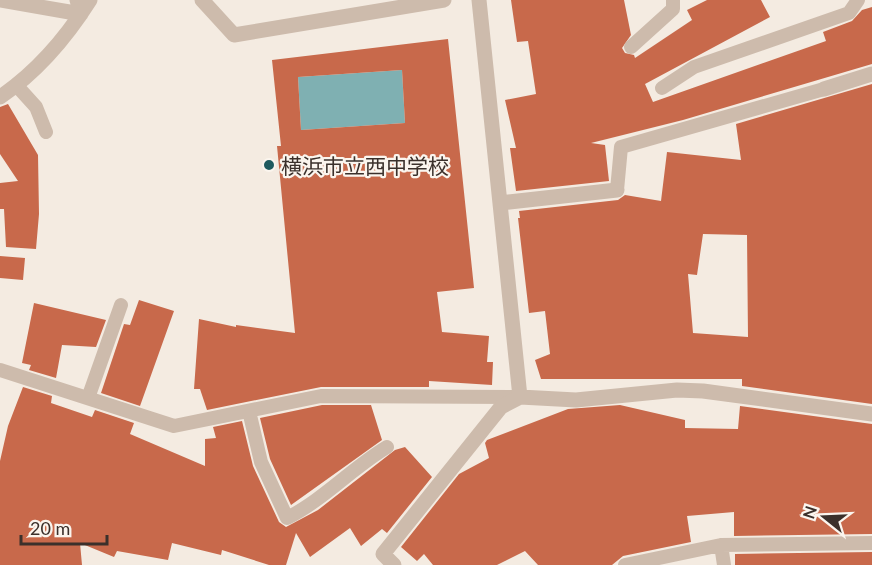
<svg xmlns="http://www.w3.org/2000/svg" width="872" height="565" viewBox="0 0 872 565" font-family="Lato,'Noto Sans JP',sans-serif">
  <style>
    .water { fill: #7fb0b2 }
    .building { fill: #c8694b; fill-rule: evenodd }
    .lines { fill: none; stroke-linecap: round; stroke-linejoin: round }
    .service { stroke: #cdbbac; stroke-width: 14 }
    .minor { stroke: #cdbbac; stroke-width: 15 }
    .poi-dot { fill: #1f5a5e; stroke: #fbf5ee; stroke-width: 2 }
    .labels { text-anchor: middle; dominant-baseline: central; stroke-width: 4.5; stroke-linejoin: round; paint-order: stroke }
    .poi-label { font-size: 21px; fill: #3b302b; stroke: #fbf5ee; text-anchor: start }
  </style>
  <rect width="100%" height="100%" fill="#f4ebe1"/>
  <path class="water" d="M402 70 405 123 301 130 298 77Z"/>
  <path class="building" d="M511 0H624L631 35 622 48 625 53 634 55 635 58 692 20 687 10 707 0H761L770 17 645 84 653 102 826 41 823 32 852 21 862 10 872 7V64L683 120 591 143 605 145 609 181 516 191 510 148H516L505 100 536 94 528 41 517 42Z
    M448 39 474 288 437 292 442 332 489 336 487 362H493L492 385 429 381V387H321L207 410 200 389H194L199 319 236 327V325L295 333 277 146H281L272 60ZM402 70 405 123 301 130 298 77Z
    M872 84V404L742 386V379H541L535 360 550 354 545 311 529 313 518 218H520L519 211 618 200 625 195 661 201 667 152 741 160 736 124ZM703 234 747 235 748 337 693 333 688 274 697 275Z
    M8 104 38 155 39 214 36 249 6 247 4 209H0V183L18 181 0 154V107Z
    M0 256 25 258 23 280 0 278Z
    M139 300 174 311 140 406 101 393 124 324 130 325Z
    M34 303 106 320 96 347 62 345 56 378 29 370 31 365 22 363Z
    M23 387 52 396 51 403 92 417 95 410 134 423 130 434 205 466V439L216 438 213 427 242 421 253 466 279 522 286 527 318 510 395 450 405 447 432 477 387 533 382 529 361 546 350 528 310 557 296 533 286 565H269L222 550 221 555 172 543 168 560 117 551 114 557 80 543 82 565H0V461L8 426Z
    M322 405H371L382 440 291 505 270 459 260 418Z
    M620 405 685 420V428L738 429 740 406 872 424V534L734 536V512L687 516 691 542 623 556 612 565H538L525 551 497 565H433L424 554 417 561 401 547 459 474 489 458 485 443 487 440 568 409Z
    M872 552V565H735V554Z"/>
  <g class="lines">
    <path class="service" d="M631 47 673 9V0
      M17 86 36 107 46 132
      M662 88 694 67 849 13 858 0
      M617 190 621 147 824 89
      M0 370 174 426 321 396 520 397
      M88 398 121 305
      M249 411 261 462 287 518C323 500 352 468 387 447
      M721 545 724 565
      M625 565 721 545 872 543"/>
    <path class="minor" d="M0 0 81 14 77 0
      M202 0 234 35 444 0
      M479 0 520 397
      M824 89 872 74
      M0 97C37 72 66 38 90 0
      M500 203 617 190
      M394 565 383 554 501 407 520 397 576 400 677 390 703 391 872 414"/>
  </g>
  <circle class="poi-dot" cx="269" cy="165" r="6"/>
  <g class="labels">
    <g class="poi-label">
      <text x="281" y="165">横浜市立西中学校</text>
    </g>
  </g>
  <g transform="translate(824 517) rotate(288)" stroke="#fbf5ee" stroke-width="4.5" paint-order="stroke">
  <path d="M0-4.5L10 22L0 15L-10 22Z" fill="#3b302b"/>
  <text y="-9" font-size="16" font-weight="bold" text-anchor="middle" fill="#3b302b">N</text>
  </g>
  <path d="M21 535v9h86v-9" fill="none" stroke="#3b302b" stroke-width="3"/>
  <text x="30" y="535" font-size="18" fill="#3b302b" stroke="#fbf5ee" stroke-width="4.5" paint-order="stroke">20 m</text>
</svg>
